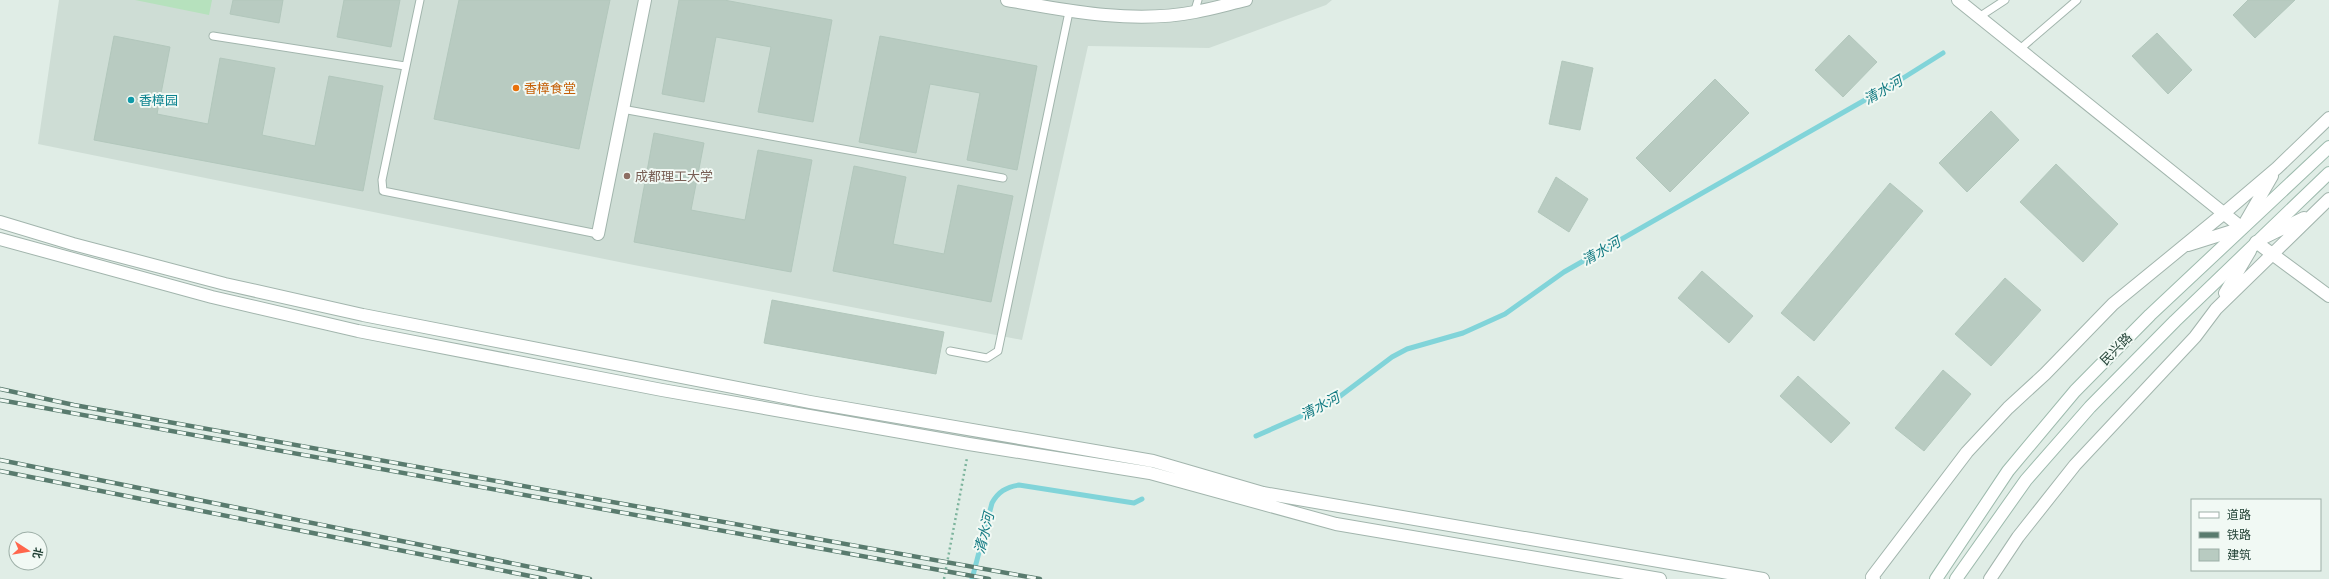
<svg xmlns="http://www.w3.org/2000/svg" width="2329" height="579" viewBox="0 0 2329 579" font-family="'Public Sans','Noto Sans SC',sans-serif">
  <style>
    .built { fill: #ceddd5 }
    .green { fill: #b6e1bd }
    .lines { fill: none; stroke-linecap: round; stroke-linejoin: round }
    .stream { stroke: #81d4d9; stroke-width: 5 }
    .building { fill: #b8cbc1; stroke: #b2c7bc }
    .service-casing { stroke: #a2b5ad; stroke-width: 9 }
    .minor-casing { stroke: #a2b5ad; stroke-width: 14 }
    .tertiary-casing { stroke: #a2b5ad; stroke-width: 14 }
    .secondary-casing { stroke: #9dbaad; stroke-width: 14 }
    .path { stroke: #7db49d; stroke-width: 2.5; stroke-dasharray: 2 3; stroke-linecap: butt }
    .service { stroke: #fff; stroke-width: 7 }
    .minor { stroke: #fff; stroke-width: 12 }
    .tertiary { stroke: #fff; stroke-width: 12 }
    .secondary { stroke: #fff; stroke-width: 12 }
    .rail-casing { stroke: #597b6e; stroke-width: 4.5 }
    .rail { stroke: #f1f9f4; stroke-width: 3; stroke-dasharray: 9; stroke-linecap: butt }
    .food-dot { fill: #e8710a; stroke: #f1f9f4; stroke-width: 1.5 }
    .culture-dot { fill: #0f9aa8; stroke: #f1f9f4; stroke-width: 1.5 }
    .education-dot { fill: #8d6e63; stroke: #f1f9f4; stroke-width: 1.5 }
    .labels { text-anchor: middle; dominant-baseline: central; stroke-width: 4; stroke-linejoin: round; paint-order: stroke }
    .food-label { font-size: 13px; fill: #c56008; stroke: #f1f9f4; text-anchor: start }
    .culture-label { font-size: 13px; fill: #0d838f; stroke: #f1f9f4; text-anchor: start }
    .education-label { font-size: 13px; fill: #785e54; stroke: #f1f9f4; text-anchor: start }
    .street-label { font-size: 13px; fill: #1f3f33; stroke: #f1f9f4 }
    .water-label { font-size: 14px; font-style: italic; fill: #127a82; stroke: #f1f9f4 }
  </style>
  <rect width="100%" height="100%" fill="#e0ede6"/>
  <path class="built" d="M59 0H1332L1326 5 1209 48 1088 46 1022 340 634 265 38 144Z"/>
  <path class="green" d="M135 0H212L209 15Z"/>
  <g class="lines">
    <path class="stream" d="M1256 436 1331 403 1392 357 1407 349 1463 333 1505 314 1564 272 1900 80 1943 53
      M972 579 992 503C998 492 1006 487 1019 485L1134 503 1142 499"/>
  </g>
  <path class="building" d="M233 0H283L279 23 230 14Z
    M344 0H400L391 47 337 37Z
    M459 0H610L579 149 434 119Z
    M679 0H724L832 20 813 122 758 112 771 47 716 37 704 102 662 94Z
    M2248 0H2295L2255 38 2233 15Z
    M2157 33 2192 70 2168 94 2132 56Z
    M1849 35 1877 62 1843 97 1815 70Z
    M114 36 170 47 157 114 208 124 220 58 275 68 262 135 315 146 329 76 383 86 363 191 94 140Z
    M880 36 1037 66 1017 170 967 160 980 93 930 84 916 153 859 142Z
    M1562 61 1593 68 1580 130 1549 124Z
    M1715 79 1749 113 1670 192 1636 158Z
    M1991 111 2019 140 1967 192 1939 163Z
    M654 133 704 143 691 210 745 220 758 150 812 160 791 272 634 242Z
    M2056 164 2118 224 2083 262 2020 202Z
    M854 166 906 177 893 244 944 254 958 185 1013 196 991 302 833 271Z
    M1556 177 1588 199 1569 232 1538 212Z
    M1890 183 1923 211 1814 341 1781 313Z
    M1702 271 1753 316 1729 343 1678 298Z
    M2005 278 2041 310 1991 366 1955 334Z
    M772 300 944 332 936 374 764 343Z
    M1943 370 1971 394 1924 451 1895 428Z
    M1798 376 1850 423 1831 443 1780 396Z"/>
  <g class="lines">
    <defs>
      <path id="service" d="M420 0 382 180 383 191 598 234
        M1194 13 1198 0
        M1979 17 2005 0
        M213 36 405 66
        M2020 49 2077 0
        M622 109 1003 178
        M950 351 987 358 998 351 1069 12"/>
      <path id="minor" d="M1007 0C1068 11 1133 24 1195 12 1212 9 1229 4 1246 0
        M1958 0 2242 228
        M598 234 645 0"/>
      <path id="tertiary" d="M0 222 73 244 225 284 363 315 810 402 1153 461 1263 493 1763 579
        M2263 238 2304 218
        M0 239 212 297 358 331 662 390 969 444 1150 473 1336 524 1660 579
        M2256 242 2329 296
        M2188 245 2242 228 2272 176
        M2225 293 2250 251
        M1874 579 1872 577 1967 452 2008 408 2045 374 2113 304 2223 214 2277 168 2329 118
        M1990 579 2018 537 2075 465 2195 337 2216 309 2329 199"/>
      <path id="secondary" d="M1936 579 2008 471 2075 391 2150 315 2329 147
        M1956 579 2026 480 2090 407 2175 321 2329 173"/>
    </defs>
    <use href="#service" class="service-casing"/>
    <use href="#minor" class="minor-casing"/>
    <use href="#tertiary" class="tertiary-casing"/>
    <use href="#secondary" class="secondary-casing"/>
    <path class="path" d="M944 579 967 458"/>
    <use href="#service" class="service"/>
    <use href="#minor" class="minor"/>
    <use href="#tertiary" class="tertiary"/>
    <use href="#secondary" class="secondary"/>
    <defs>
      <path id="rail" d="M0 389 74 405 1040 579
        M0 400 989 579
        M0 460 590 579
        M0 471 545 579"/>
    </defs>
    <use href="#rail" class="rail-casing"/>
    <use href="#rail" class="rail"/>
  </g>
  <circle class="food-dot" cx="516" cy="88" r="4"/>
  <circle class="culture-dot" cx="131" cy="100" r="4"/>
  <circle class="education-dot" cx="627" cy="176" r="4"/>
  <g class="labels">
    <g class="food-label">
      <text x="524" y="88">香樟食堂</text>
    </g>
    <g class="culture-label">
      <text x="139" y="100">香樟园</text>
    </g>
    <g class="education-label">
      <text x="635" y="176">成都理工大学</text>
    </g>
    <g class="street-label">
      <text transform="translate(2116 349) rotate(-45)">民兴路</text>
    </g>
    <g class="water-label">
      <text transform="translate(1883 90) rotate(-30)">清水河</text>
      <text transform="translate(1601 251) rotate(-30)">清水河</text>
      <text transform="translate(1320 406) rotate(-28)">清水河</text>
      <text transform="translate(984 533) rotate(-76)">清水河</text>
    </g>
  </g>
  <rect x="2191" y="499" width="130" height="72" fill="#f1f9f4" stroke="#9dafa7"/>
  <rect x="2199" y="512" width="20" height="6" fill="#ffffff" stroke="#9dafa7"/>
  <text x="2227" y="519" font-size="12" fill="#1f3f33">道路</text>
  <rect x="2199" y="532" width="20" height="6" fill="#597b6e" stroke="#9dafa7"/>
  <text x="2227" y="539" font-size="12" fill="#1f3f33">铁路</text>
  <rect x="2199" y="549" width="20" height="12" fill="#b8cbc1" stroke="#9dafa7"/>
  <text x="2227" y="559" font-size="12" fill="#1f3f33">建筑</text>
  <g transform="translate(28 551) rotate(102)"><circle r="19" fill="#f1f9f4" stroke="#9dafa7"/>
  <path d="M0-3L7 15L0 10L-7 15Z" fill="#ff664c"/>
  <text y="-6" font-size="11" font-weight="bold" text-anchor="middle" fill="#1f3f33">北</text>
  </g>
</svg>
